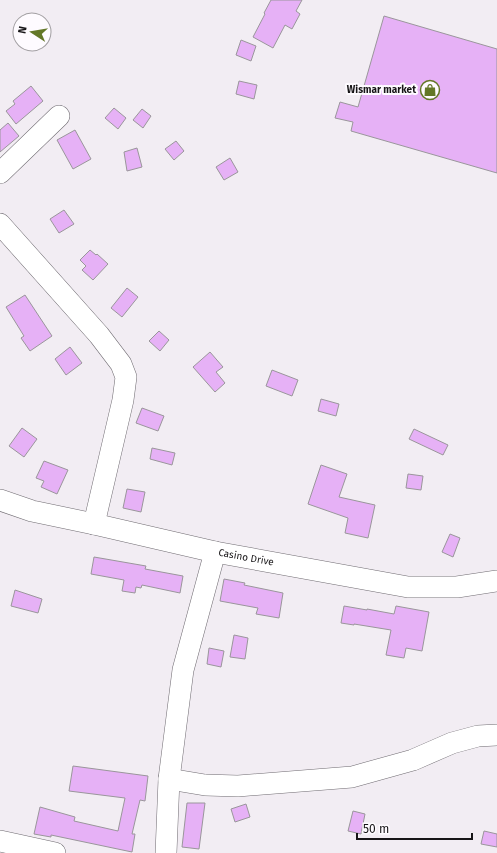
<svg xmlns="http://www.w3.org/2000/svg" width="497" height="853" viewBox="0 0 497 853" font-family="'Fira Sans',sans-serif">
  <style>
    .building { fill: #e6b1f6; stroke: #9a969b }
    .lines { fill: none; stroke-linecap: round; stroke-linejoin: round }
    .minor-casing { stroke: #706c72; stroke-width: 22 }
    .minor { stroke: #fff; stroke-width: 21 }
    .labels { text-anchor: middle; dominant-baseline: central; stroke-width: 4; stroke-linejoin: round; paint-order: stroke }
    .poi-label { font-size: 10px; font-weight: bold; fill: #171517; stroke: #fefbff; text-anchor: end }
    .street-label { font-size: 10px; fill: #171517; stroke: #fefbff }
  </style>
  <rect width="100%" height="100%" fill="#f2edf3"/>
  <path class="building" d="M271 0H302L296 11 300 14 292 29 285 25 273 48 253 37 265 14 264 13Z
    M384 16 497 49V173L351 131 353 122 335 118 340 102 358 107Z
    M241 40 256 46 251 61 236 55Z
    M239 81 257 85 254 99 236 94Z
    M31 86 43 101 16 124 6 111 15 104 13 101Z
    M114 108 126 118 118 129 105 118Z
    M142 109 151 116 143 128 133 120Z
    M8 123 19 136 0 152V130Z
    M75 130 91 159 73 169 57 140Z
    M176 141 184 151 174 160 165 149Z
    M137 148 142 167 127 171 124 152Z
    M230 158 238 172 224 180 216 167Z
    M64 210 74 224 59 233 50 219Z
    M90 250 96 255 97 254 108 264 93 280 82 270 86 266 80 260Z
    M127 288 138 297 122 317 111 308Z
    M25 295 52 336 30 351 21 338 24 336 6 307Z
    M159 331 169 340 160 351 149 341Z
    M70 347 82 363 66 375 55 359Z
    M210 352 223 367 216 372 225 383 215 392 193 367Z
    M272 370 298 380 292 396 266 386Z
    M321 399 339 404 336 416 318 411Z
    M142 408 164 416 158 431 136 423Z
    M22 428 37 439 24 457 9 446Z
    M414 429 448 445 443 455 409 439Z
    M152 448 175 453 172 465 150 459Z
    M44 461 68 470 57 494 41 487 44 481 36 478Z
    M321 465 347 474 339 497 375 505 368 538 345 533 348 518 308 504Z
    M408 474 423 476 421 490 406 488Z
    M127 489 145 492 141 512 123 508Z
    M450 534 460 538 453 557 442 552Z
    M94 557 146 566 145 569 183 576 180 593 142 585 141 588 136 587 135 593 122 591 124 580 91 574Z
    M224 579 245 583 244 585 283 593 279 618 256 614 258 608 220 601Z
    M15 590 42 599 38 613 11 606Z
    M344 606 367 610V609L394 614 396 606 429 612 422 651 406 648 404 658 386 655 391 630 354 624V625L341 623Z
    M234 635 248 638 245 659 230 657Z
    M209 648 224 651 221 667 207 664Z
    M73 766 148 776 145 801 140 800 132 834H135L132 852 51 835V837L34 834 40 807 75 817 74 821 118 831 125 798 69 791Z
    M187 803H205L199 849 182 847Z
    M246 804 250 817 235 822 231 809Z
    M353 811 365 814 361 834 348 831Z
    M484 831 497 834V847L481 844Z"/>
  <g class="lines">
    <defs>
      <g id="minor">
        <path d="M0 173 59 116"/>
        <path d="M0 224 99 335 121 364 126 377 123 400 94 524"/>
        <path id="s1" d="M0 500 32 511 94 524 215 552 408 587H457L497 581"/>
        <path d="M169 779 205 785 238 786 352 777 413 760 452 743 478 736 497 735"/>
        <path d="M0 841 55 853"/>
        <path d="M166 853 169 779 183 670 215 552"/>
      </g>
    </defs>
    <use href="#minor" class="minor-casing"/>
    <use href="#minor" class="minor"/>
  </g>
  <defs>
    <symbol id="shop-ring" viewBox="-11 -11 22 22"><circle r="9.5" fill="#fefbff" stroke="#637727" stroke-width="1.5"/><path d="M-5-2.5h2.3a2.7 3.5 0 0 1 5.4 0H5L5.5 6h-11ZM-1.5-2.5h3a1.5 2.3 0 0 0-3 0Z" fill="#637727"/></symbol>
  </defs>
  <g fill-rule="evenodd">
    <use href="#shop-ring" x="419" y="79" width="22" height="22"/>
  </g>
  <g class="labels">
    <g class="poi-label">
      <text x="416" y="90">Wismar market</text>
    </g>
    <g class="street-label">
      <text stroke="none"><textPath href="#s1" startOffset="253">Casino Drive</textPath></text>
    </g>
  </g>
  <g transform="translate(32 32) rotate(282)"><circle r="19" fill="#fefbff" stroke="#a29fa2"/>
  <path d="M0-3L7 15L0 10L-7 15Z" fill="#637727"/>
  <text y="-6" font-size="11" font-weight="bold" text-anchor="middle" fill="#171517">N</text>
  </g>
  <path d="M357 833v6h115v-6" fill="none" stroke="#171517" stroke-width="2"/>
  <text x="363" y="833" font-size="12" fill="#171517" stroke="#fefbff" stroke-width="3" paint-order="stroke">50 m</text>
</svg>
